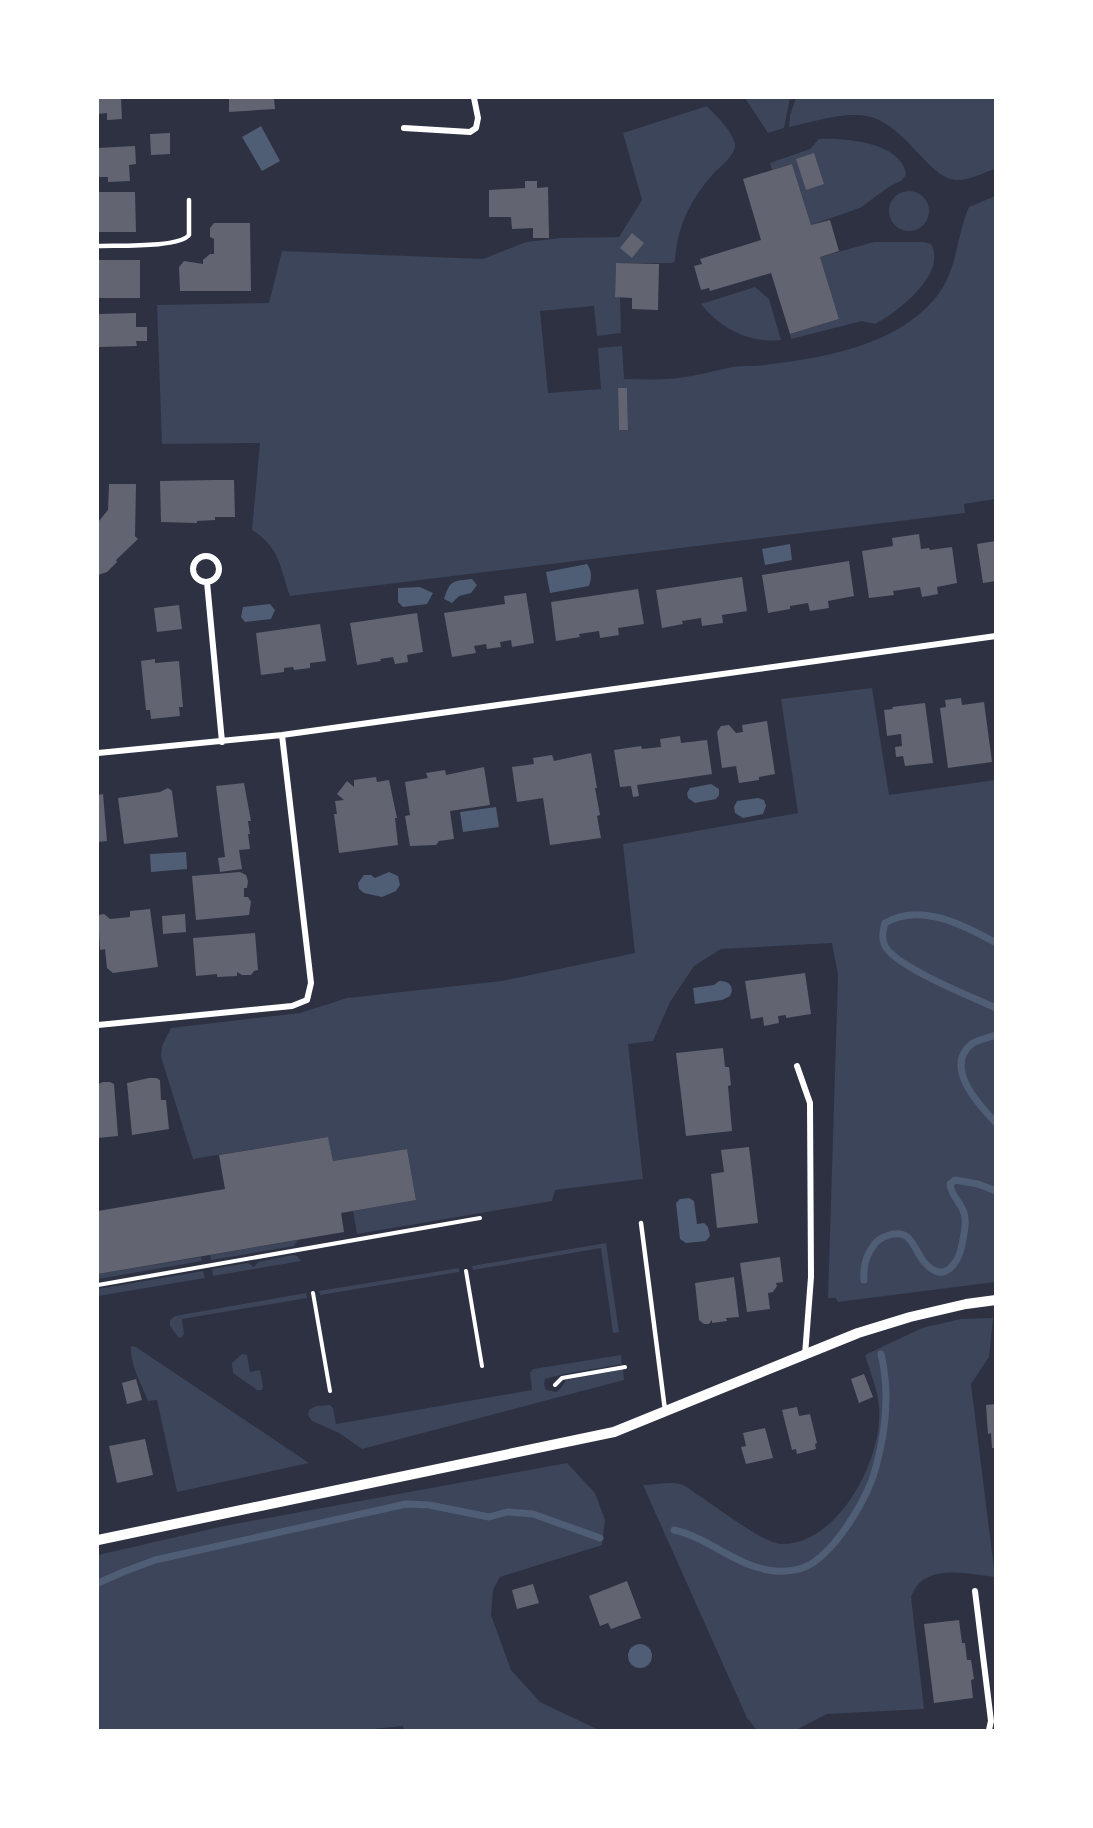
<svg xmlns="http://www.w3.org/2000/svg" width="1093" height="1828" viewBox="0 0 1093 1828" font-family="Literata,serif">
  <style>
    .green { fill: #3c4559; fill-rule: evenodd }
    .water { fill: #4f5d75 }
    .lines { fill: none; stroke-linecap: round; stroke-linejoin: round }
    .stream { stroke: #4f5d75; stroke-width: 7 }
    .building { fill: #626471 }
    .path { stroke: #fff; stroke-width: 4 }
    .service { stroke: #fff; stroke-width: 4.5 }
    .minor { stroke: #fff; stroke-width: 6 }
    .tertiary { stroke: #fff; stroke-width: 10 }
  </style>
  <rect width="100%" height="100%" fill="#2d3142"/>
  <path class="green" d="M745,98H790L784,128L768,133Z
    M796,98H995V169C983,173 968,181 955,180C929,178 904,123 867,116C842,112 813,122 789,127L790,115Z
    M707,106C716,116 732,130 735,144C736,155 721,166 714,173C691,199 677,226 675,261L672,263H616L615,297H620L621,333L597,336L594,306L540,311L548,393L601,389L598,348L622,346L624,379C638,379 652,380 665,379C688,378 710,372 732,367C743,365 754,367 764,365C823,358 897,346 937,296C958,269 956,236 969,207L995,196V499L964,504L965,513L290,596C279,565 280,548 252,530L260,443L162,444L157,305L269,303L282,251L483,259L526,242L561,238L619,237L642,200L623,133ZM618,388H627L628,430H619Z
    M819,139C844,137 904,143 906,175L901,181L890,186L860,208L811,225L792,164L772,170L770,163L810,149Z
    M889 211a20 20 0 1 1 40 0a20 20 0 1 1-40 0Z
    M874,242H923L931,244C948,273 898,312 875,324L862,321L791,339L790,334L839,319L820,257Z
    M755,287L769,299L781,340C751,344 719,328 701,304Z
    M872,688L889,795L995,780V1282L838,1302L836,1298H828L838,975L832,943L721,949L694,966L670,1002L653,1041L628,1044L643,1179L555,1190L552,1201L357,1234L353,1211L416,1200L407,1149L333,1161L328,1137L193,1159L161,1057L162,1046L171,1028L300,1013L347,998L502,981L635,953L623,844L798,813L781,699Z
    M298,1240L294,1246L211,1260L210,1255Z
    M606,1243L619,1332L613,1333L601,1248L473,1270L472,1266Z
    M293,1255L297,1256L301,1261L213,1276L212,1269L248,1263L254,1267L258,1262Z
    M201,1257L202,1261L98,1279V1274Z
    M459,1268V1272L320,1295L319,1291Z
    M203,1271L205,1278L98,1296V1289Z
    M306,1293L307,1298L182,1319L184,1334L181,1338L178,1337L170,1326V1320L175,1316Z
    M993,1318L989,1357L971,1384L995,1577C966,1574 924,1562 911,1597L924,1709L827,1714L796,1730L756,1729L747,1718L643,1485C654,1485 669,1481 680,1484C685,1485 691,1490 695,1493C713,1504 764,1544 781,1544C839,1545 883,1458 879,1408C878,1390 870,1372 865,1355L922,1328L961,1319Z
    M131,1346L136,1347L309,1463L177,1492L157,1400L148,1401C142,1385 129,1363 131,1346Z
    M242,1354L247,1355L250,1372L260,1370L263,1386L262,1390H257L233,1373L232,1363Z
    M621,1355L622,1364L564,1374L545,1379L544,1384L546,1390L556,1392L561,1388L566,1380L623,1369L624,1380L362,1449L339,1433L312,1421L308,1415L309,1410L316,1406L330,1405L333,1408L336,1424L532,1390L530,1373L533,1369Z
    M567,1463L595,1493L605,1520L602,1545L500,1577L493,1590L491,1615L511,1670L540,1702L599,1730H404L403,1726L363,1730H98V1555L224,1526Z"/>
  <path class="water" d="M261,126L280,161L262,171L242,137Z
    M790,544L792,560L765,565L762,549Z
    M587,564C592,571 592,577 589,586L550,593L546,572Z
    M472,579L477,585L471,593L459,596L452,603L444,599C450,580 453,581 472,579Z
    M420,587L433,593L427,604L403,607L398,602V588Z
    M270,604L275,610L271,619L245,622L241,617L243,607Z
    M711,784L719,789V795L716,799L695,803L688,798L687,793L690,788Z
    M758,798L764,800L766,806L763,814L743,818L735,813L734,807L737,801Z
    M496,807L499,827L463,832L460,812Z
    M186,852L187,869L151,872L150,854Z
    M389,872L398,876L400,885L396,891L382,897L364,893L359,889L358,883L364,875H371L375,878Z
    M719,981C729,980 735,987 730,996L722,1000L695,1004L693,988L714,985Z
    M689,1198L694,1201L697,1224L704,1223L708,1227L710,1236L706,1241L686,1243L680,1239L676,1203L680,1199Z
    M628 1656a12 12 0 1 1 24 0a12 12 0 1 1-24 0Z"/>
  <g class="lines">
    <path class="stream" d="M996,943C964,925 920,902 885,923C883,931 881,938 885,946C896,967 972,997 996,1008
      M996,1035C988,1038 980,1039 973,1043C942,1066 979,1105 996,1123
      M864,1280C863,1267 866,1255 874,1245C877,1240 883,1237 889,1235C913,1228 913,1250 925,1263C944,1284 958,1264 962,1245C964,1233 968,1219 962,1208C957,1199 951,1194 950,1184L955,1180L978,1184L996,1191
      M674,1530C710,1538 738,1568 775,1571C786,1572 801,1570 811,1564C838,1547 868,1498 876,1467C886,1430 890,1391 881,1354
      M98,1583L123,1572L155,1560L406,1504L429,1505L489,1517L507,1512L533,1514L600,1538"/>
  </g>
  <path class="building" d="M98,98H121L122,119L107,120V113L98,114Z
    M229,98H274L275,109L229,112Z
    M170,133V154L151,155L150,134Z
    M135,146L136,164L129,165L130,181L108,182V177H98V148Z
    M814,153L824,184L806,190L796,159Z
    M792,164L811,225L830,220L839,251L820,257L839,319L790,334L771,273L710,291L709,288L701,290L694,266L702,264L700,259L761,240L743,179Z
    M525,181H537V188L548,187L549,238H533V228L512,229L511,217H489V190L525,188Z
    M98,192H135L136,232H98Z
    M214,223H250L251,291H180L179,267L184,261L203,264V260L210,254H214V239L210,237V228Z
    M632,233L644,243L632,258L620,248Z
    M98,260H140V298H98Z
    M616,263L659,264L658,310L632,309V298L615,297Z
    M136,313V327H147V341H136L137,346L98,347V314Z
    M618,388H627L628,430H619Z
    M214,480H234L235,517H215V520L197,521V523L161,522L160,481Z
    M109,484H136L135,536L138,539L116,560L117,562L107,572L98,575V522L108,510Z
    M919,534L921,549L929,548L930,550L952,547L957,583L937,587L938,594L922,597L920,587L893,591L894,595L869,598L862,551L893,546L892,538Z
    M996,541V581L983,583L977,544Z
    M849,561L854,596L828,601L829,608L810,611L808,603L790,606V609L768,613L762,575Z
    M742,577L747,611L722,615L723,623L702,626L701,618L682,621L683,624L662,628L656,590Z
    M638,589L644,624L618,628L619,635L600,638L599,631L579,634L580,637L556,641L551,602Z
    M526,593L534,643L512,647L511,640L500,642L501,647L487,649L486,644L474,646L476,653L452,657L444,613L505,604L504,596Z
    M179,605L182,629L157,632L154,608Z
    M417,613L423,652L407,655L408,662L395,664L393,657L380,659L381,661L357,665L350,623Z
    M320,624L326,661L310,663V668L294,670L293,667L284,668V672L261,675L256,633Z
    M155,659V663L179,661L183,707H179L180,716L151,719L150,710H146L141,661Z
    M961,698L962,705L984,702L992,762L948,768L940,708L946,707L945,700Z
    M925,703L933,763L905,766L903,756L896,757L895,747L902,746L901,734L887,736L884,710L893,709L892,707Z
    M767,721L775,774L759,777V780L739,783L736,766L722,768L717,732L721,726L729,725L736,733L743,732L742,725Z
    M680,736L681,743L707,740L712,774L637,785L639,796L633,797L631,786L620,787L614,750L641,746L642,749L661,747L660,739Z
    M591,753L597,788H595L600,815L597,816L601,838L550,845L543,798L517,802L512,767L534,764L533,758L552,755L554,761Z
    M484,767L490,805L450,811L454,839L439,841L436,845L410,846L405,816L410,815L405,782L428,778L426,773L445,770L446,775Z
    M376,777L377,782L389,780L397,818H395L398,845L339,853L334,814H337L335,801L344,800L337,794L347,781L354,787V780Z
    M244,783L251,821H248L250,834H248L250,849L239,850L242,869L220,872L218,858L225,857L216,786Z
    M168,788L172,791L178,837L124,844L118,798L160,792Z
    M103,794L107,841L98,842V795Z
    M240,872L246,875L248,881L247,888H244V897H248L251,902L249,915L196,920L192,876Z
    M150,909L158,967L113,973L107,968L105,949L100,950L98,915L104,914L110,919L130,917V911Z
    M185,914L186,932L163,934L162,916Z
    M255,933L258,970L254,971L251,975H242L237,972V976L217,977V974L196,976L193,938Z
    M805,973L811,1014L786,1018V1015L778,1016L779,1023L764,1026L763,1017L751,1019L745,981Z
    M723,1048L725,1067H729L731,1085L728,1086L732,1131L686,1136L676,1053Z
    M149,1078H156L160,1080L161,1100H166L169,1129L132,1135L127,1083Z
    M103,1082H110L114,1084L118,1136L98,1138V1084Z
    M328,1137L333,1161L407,1149L416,1200L341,1213L344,1232L98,1274V1211L225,1189L219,1155Z
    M749,1147L758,1223L717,1228L711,1174L724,1172L721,1150Z
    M780,1257L783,1282L776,1283L777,1286L773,1292L768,1293L770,1309L747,1312L740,1263Z
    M734,1277L739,1317L726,1318L727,1321L712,1323V1320L709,1324H704L699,1320L695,1283Z
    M864,1374L873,1397L859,1403L851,1379Z
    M136,1379L142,1400L127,1404L122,1383Z
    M996,1404V1448H992L991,1433L988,1434L986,1405Z
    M797,1407L799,1416L810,1414L817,1443L815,1444L816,1449L797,1454L796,1449L792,1450L782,1410Z
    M765,1428L773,1458L746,1464L741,1447L746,1446L743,1433Z
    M145,1439L153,1475L117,1483L109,1446Z
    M627,1581L641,1618L611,1629L608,1623L600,1626L589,1596Z
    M533,1584L539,1603L517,1609L512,1590Z
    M959,1620L962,1643H965L967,1660H971L974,1679L971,1680L973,1698L934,1703L924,1624Z"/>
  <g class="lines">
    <path class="path" d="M466,1271L482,1366
      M98,1285L480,1218
      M313,1293L330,1391
      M555,1385L562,1378L625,1367"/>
    <path class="service" d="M98,246C116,245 179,248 189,235V200
      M641,1223L665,1410"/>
    <path class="minor" d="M404,128L470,132L476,128L478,118L474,98
      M193 569a13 13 0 1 1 26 0a13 13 0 1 1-26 0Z
      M207,582L222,742
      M98,753L282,735L996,636
      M98,1025L292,1006L307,1000L311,983L282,735
      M797,1066L810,1103L811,1277L805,1355
      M975,1591L991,1721L989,1730"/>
    <path class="tertiary" d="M98,1540L614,1432L858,1333L910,1317L966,1304L996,1300"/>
  </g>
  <rect width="1093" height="1828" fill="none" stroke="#ffffff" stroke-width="198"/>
</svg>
